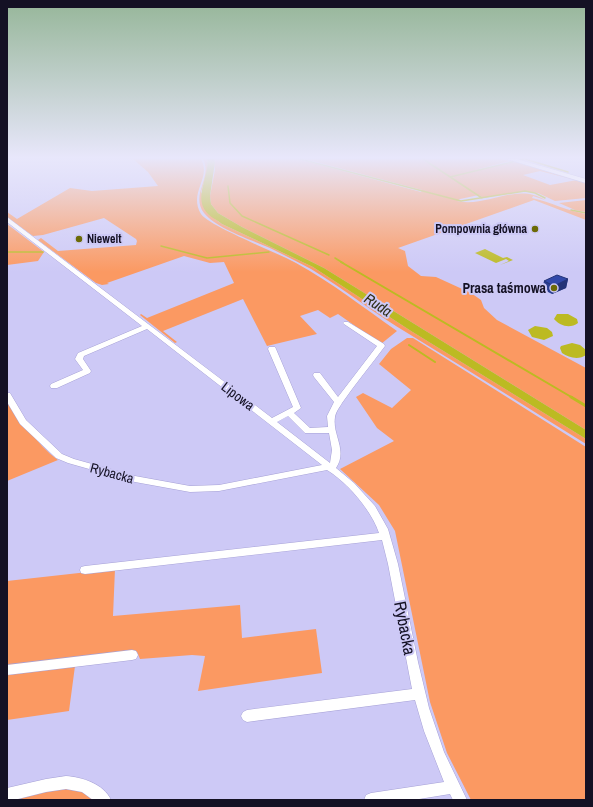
<svg xmlns="http://www.w3.org/2000/svg" width="593" height="807" viewBox="0 0 593 807" font-family="'Archivo Narrow',sans-serif">
  <style>
    .green { fill: #fb9962 }
    .water { fill: #bcba22 }
    .lines { fill: none; stroke-linecap: round; stroke-linejoin: round }
    .stream-far2 { stroke: #bcba22; stroke-width: 1.5 }
    .stream-far1 { stroke: #bcba22; stroke-width: 2 }
    .stream { stroke: #bcba22; stroke-width: 3 }
    .minor-casing { stroke: #a6a1d6; stroke-width: 1 }
    .secondary-casing { stroke: #a6a1d6; stroke-width: 1 }
    .minor { fill: #fff; fill-rule: evenodd }
    .secondary { fill: #fff; fill-rule: evenodd }
    .wall { fill: #2b3f92 }
    .shaded-wall { fill: #233377 }
    .building { fill: #3249aa; stroke: #233377 }
    .poi-dot { fill: #6c6a07; stroke: #cdc9f6; stroke-width: 1.5 }
    .labels { text-anchor: middle; stroke-width: 4; stroke-linejoin: round; paint-order: stroke }
    .far-poi-label { font-size: 12px; font-weight: bold; fill: #141124; stroke: #cdc9f6; text-anchor: end }
    .poi-label { font-size: 14px; font-weight: bold; fill: #141124; stroke: #cdc9f6; text-anchor: end }
    .street-label { font-size: 14px; fill: #141124; stroke: #cdc9f6 }
    .water-label { font-size: 15px; font-style: italic; fill: #2e2e17; stroke: #cdc9f6 }
    .near-street-label { font-size: 17px; fill: #141124; stroke: #cdc9f6 }
  </style>
  <rect width="100%" height="100%" fill="#cdc9f6"/>
  <path class="green" d="M133,159H201C212,178 188,192 201,214C207,223 245,239 257,245C270,251 283,256 296,263C331,282 364,308 397,331L381,344L338,314L330,318L318,310L300,316L317,334L267,346L243,299L163,331L177,342L175,343L140,315L141,314L147,318L234,283L224,262L210,263L184,256L107,283L109,284L102,285L96,283L38,240L41,238L58,251L136,245L137,241L136,239L104,218L43,235L33,236L7,217V211H8L7,212L17,219L70,188L92,191L158,186L148,172Z
    M203,159H207L208,169L201,192L215,219L222,224L313,267L411,331L586,439V444C527,407 468,370 409,334C375,314 344,289 311,269C298,262 284,255 270,248C252,240 217,229 204,213C190,194 213,178 203,159Z
    M214,159H298L421,192L422,190L305,159H419L426,160L425,159H501L510,161L475,170L516,162L571,179L540,171L523,175L550,185L577,180L586,183V198L555,201L538,193L524,191L483,198L479,195L460,199L457,201C487,208 516,182 545,200L533,196L532,198C551,202 567,211 586,214V220L534,200L398,248L405,251L408,266L421,276L436,277L471,293L481,300L484,308L497,320L586,368V430L324,268L242,227L218,213L211,204L210,196L215,170Z
    M586,200V212L575,210L559,203Z
    M7,224L44,252L38,261L7,265Z
    M407,338H413L586,447V800H471L447,753L430,702L395,531L379,505L340,469L394,441L377,428L356,397L363,393L392,408L411,390L379,364L391,349Z
    M7,398C22,420 36,444 58,460L7,481Z
    M115,569L113,616L240,605L242,638L316,629L322,673L198,691L205,656L192,655L140,659L137,652L7,667V581Z
    M75,666L69,711L7,720V673Z
    M54,788H75L97,800H7Z"/>
  <path class="water" d="M207,159H214L215,162L210,196L211,204L218,213L242,227L324,268L586,430V439L411,331L313,267L222,224C217,220 212,218 208,214C192,198 210,177 207,159Z
    M485,249L503,258L507,257L513,260L500,265L509,261L506,259L496,263L475,253Z
    M557,314H568L577,319L578,323C570,329 560,326 554,319Z
    M535,326L547,328L552,332L553,336L544,340L532,337L528,330Z
    M572,343L580,345L586,350V355C579,360 569,358 562,353L560,348L561,346Z"/>
  <g class="lines">
    <path class="stream-far2" d="M300,159L461,201L525,191L535,193L545,198
      M423,159L482,198
      M525,159L568,172
      M450,177L524,159
      M228,186L230,203L242,216L329,255
      M571,210L586,213
      M161,246L207,258L269,252
      M7,252H43
      M335,258L343,263"/>
    <path class="stream-far1" d="M341,262L573,398
      M409,345L435,362"/>
    <path class="stream" d="M571,397L586,406"/>
    <g class="minor-casing">
      <path id="minor" d="M7,217L272,418L293,407L268,349L269,347H275L276,349L301,408L294,413L310,428L328,427L327,416L334,402L314,377L313,375L314,373H320L338,397L377,346L344,324L343,323L344,322H348L384,344L385,346C371,365 355,384 342,403C340,407 336,411 335,417C332,435 348,450 336,468L354,483L375,506L388,529L398,564L418,662L429,708L444,752L467,800H453L450,794L413,800H364L366,795L371,793L444,782L424,731L415,700L247,722L243,720L241,716L243,712L247,710L412,689L388,564L382,540L85,574L81,573L80,570L81,567L85,566L379,533C371,510 348,483 327,470L219,491L190,492L135,482L68,463L56,458L20,424L7,402V393H10L26,420L62,454L74,459L135,476L190,486L219,485L322,465L147,329L84,356L83,359L91,371L90,373L57,388H51L50,386L51,384L83,370L75,359L78,353L142,326L7,222ZM288,416L305,433H329L332,450L330,463L277,422Z
        M132,650L136,651L138,655L136,659L132,660L7,675V665Z
        M66,776C82,777 104,784 111,800H93L82,792L66,789L46,792L14,800H7V788L46,779Z"/>
    </g>
    <g class="secondary-casing">
      <path id="secondary" d="M507,159H517L586,179V183Z"/>
    </g>
    <use href="#minor" class="minor"/>
    <use href="#secondary" class="secondary"/>
  </g>
  <path class="wall" d="M568,279L566,288L552,294L542,289L544,281Z"/>
  <path class="shaded-wall" d="M568,279L566,288L552,294L554,286Z"/>
  <path class="building" d="M557,275L568,279L554,286L544,281Z"/>
  <linearGradient id="sky" x2="0" y2="1"><stop stop-color="#96b699"/><stop offset="0.58" stop-color="#e8e7fb"/><stop offset="1" stop-color="#e8e7fb" stop-opacity="0"/></linearGradient>
  <rect width="593" height="272" fill="url(#sky)"/>
  <g class="poi-dot">
    <circle cx="535" cy="229" r="4"/>
    <circle cx="79" cy="239" r="4"/>
    <circle cx="554" cy="288" r="4"/>
  </g>
  <g class="labels">
    <g class="far-poi-label">
      <text x="527" y="233">Pompownia główna</text>
      <text x="87" y="243" text-anchor="start">Niewelt</text>
    </g>
    <g class="poi-label">
      <text x="546" y="293">Prasa taśmowa</text>
    </g>
    <g class="street-label">
      <text transform="translate(238 396) rotate(37)" y="5">Lipowa</text>
      <text transform="translate(112 473) rotate(15)" y="5">Rybacka</text>
    </g>
    <g class="water-label">
      <text transform="translate(378 305) rotate(33)" y="5">Ruda</text>
    </g>
    <g class="near-street-label">
      <text transform="translate(405 628) rotate(79)" y="6">Rybacka</text>
    </g>
  </g>
  <rect width="593" height="807" fill="none" stroke="#141124" stroke-width="16"/>
</svg>
